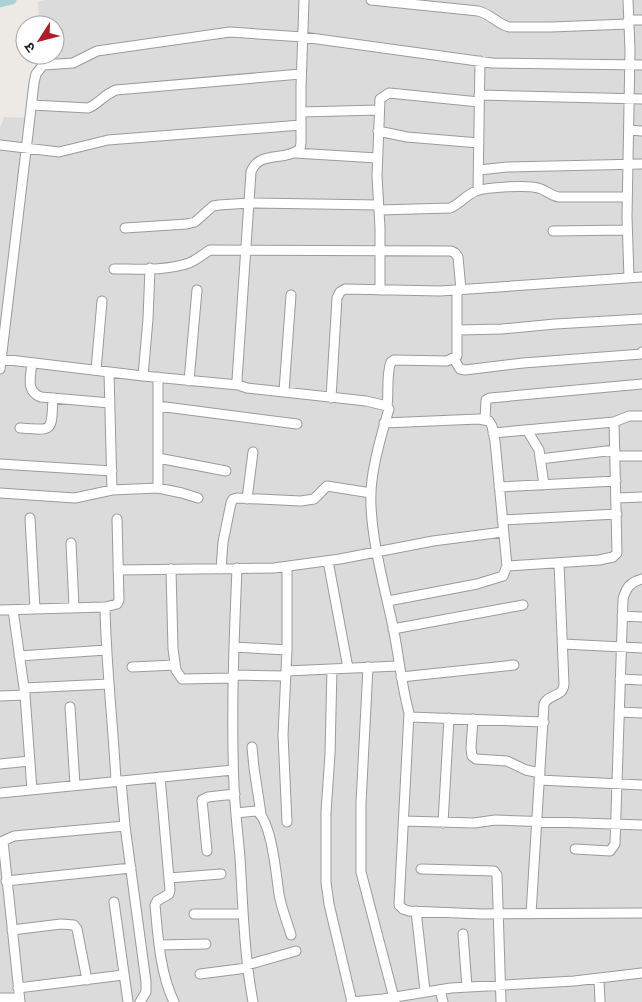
<svg xmlns="http://www.w3.org/2000/svg" width="642" height="1002" viewBox="0 0 642 1002" font-family="Barlow,'Noto Sans Devanagari',sans-serif">
  <style>
    .residential { fill: #dcdbdb }
    .lines { fill: none; stroke-linecap: round; stroke-linejoin: round }
    .canal { stroke: #abd0d6; stroke-width: 9 }
    .minor-casing { stroke: #9b9b9b; stroke-width: 11 }
    .minor { stroke: #fff; stroke-width: 9 }
  </style>
  <rect width="100%" height="100%" fill="#edeae5"/>
  <path class="residential" d="M45,0H642V1002H0V128L4,117L31,118L40,55H55V25H39L38,2Z"/>
  <g class="lines">
    <path class="canal" d="M0,3L12,0"/>
    <g class="minor-casing">
      <path id="minor" d="M304,0L301,87V143L300,149C284,162 259,150 251,172L237,380L238,385L247,388L366,401L387,406L389,409C382,432 375,456 372,480C366,522 384,584 393,627C399,656 401,683 409,713L399,905L403,909L409,911L482,914L642,913
        M371,0L478,11C491,14 497,24 509,27H551L628,24
        M628,0L630,50L627,217L629,278
        M628,20H642
        M479,95L642,99
        M32,105L88,108C99,104 103,95 116,90L301,74
        M301,112L379,110
        M629,130L642,131
        M378,131L407,137L479,143
        M0,145L59,152L108,140L301,125
        M295,153L377,158
        M479,170L507,167L642,164
        M478,190L480,61
        M379,210L450,208C460,204 466,195 476,191C487,187 527,185 538,188C546,190 551,196 559,197H627
        M125,228L187,224L195,222L213,206L219,205L249,203L378,205
        M553,231L627,230
        M114,269C138,269 166,271 189,263C197,260 203,254 210,250L451,251L455,253L458,257L461,290
        M380,290V228L377,176L380,99L389,93L479,102
        M458,330L502,329L555,324L642,319
        M1,359L143,376L238,385
        M454,359L460,369L465,370L523,363L642,354V352
        M32,363C31,376 25,391 41,397L110,403
        M0,369L34,83L36,74L43,65L73,63L97,51L230,32L303,37L492,63L642,65
        M96,370L102,301
        M109,372L112,490
        M143,376L148,319L150,268
        M158,377V488
        M189,381L197,290
        M284,391L291,295
        M331,398L337,298L340,292L345,289L440,291L642,277
        M158,406L297,424
        M387,406C389,393 386,374 391,362L394,360L447,361L457,356V290
        M485,419L486,400L490,398L642,384
        M384,423L479,419L489,421L492,426L495,441L507,566L503,576L477,584L388,601
        M20,428C55,431 51,431 53,398
        M527,430L539,450L544,485
        M493,433L614,422L629,416H642
        M616,456H642
        M158,458L226,471
        M540,459L615,450
        M0,464L112,471
        M499,487L616,481
        M0,493L75,498L112,490L158,488L182,493L198,498
        M617,498L642,497
        M247,499L253,452
        M30,518L35,609
        M502,520L617,514
        M71,543L74,607
        M328,561L348,668
        M507,566L599,560L613,557L617,553L614,422
        M287,567V650L283,735L287,822
        M237,568C234,640 231,713 234,786C235,810 238,834 240,858C243,906 244,954 253,1002
        M171,569L173,649L176,670L182,679L234,678
        M221,569L223,542L231,503L233,499L237,498L301,501L314,499L327,486L371,493
        M118,570L274,568L340,559L433,541L503,532
        M105,607C106,665 113,723 116,781
        M0,610L105,607L117,604L119,600L117,519
        M13,610L25,695L32,790
        M622,616L642,617
        M393,629L523,605
        M563,644L642,648
        M234,647L287,650
        M19,656L106,650
        M132,667L175,665
        M368,667L361,803V872L395,1002
        M332,669L330,754L326,812V882L329,904L352,1002
        M286,671L398,666
        M234,675L286,676
        M401,677L514,665
        M620,679L642,680
        M24,688L109,684
        M0,696L25,695
        M70,707L75,785
        M619,712L642,713
        M410,717L544,722
        M473,719L471,748L472,756L476,759L507,761L526,770L540,773
        M252,747L254,768L261,814
        M0,764L30,761
        M160,777L170,890L169,894L157,901L155,905C158,937 160,973 174,1002
        M539,780L642,785
        M121,781L125,826L146,982V992L140,1002
        M0,793L233,770
        M236,813L257,811C272,823 276,874 279,894C281,907 287,921 291,935
        M404,821L474,823L495,820L642,825
        M443,823L449,718
        M575,849L610,851L615,844L623,599C626,588 630,582 642,579
        M207,851L202,800L208,797L235,794
        M421,869L494,871L497,875L501,1002
        M169,878L221,874
        M6,881L131,868
        M114,902L128,1002
        M416,911L425,991
        M194,914H243
        M531,914L544,704C549,693 563,698 564,684L559,563
        M12,930L61,924L74,925L77,929L87,980
        M463,934L467,987
        M160,945L206,944
        M247,965L296,951
        M200,974L247,968
        M599,978L600,1002
        M18,988L123,975
        M440,990L443,1002
        M0,998H19
        M20,1002L3,841L14,836L125,826
        M351,1002L383,999L451,988L574,981L642,973"/>
    </g>
    <use href="#minor" class="minor"/>
  </g>
  <g transform="translate(40 40) rotate(234)"><circle r="24" fill="#ffffff" stroke="#a5a5a5"/>
  <path d="M0-4L9 19L0 12L-9 19Z" fill="#b31928"/>
  <text y="-8" font-size="14" font-weight="bold" text-anchor="middle" fill="#1e1e1e">उ</text>
  </g>
</svg>
